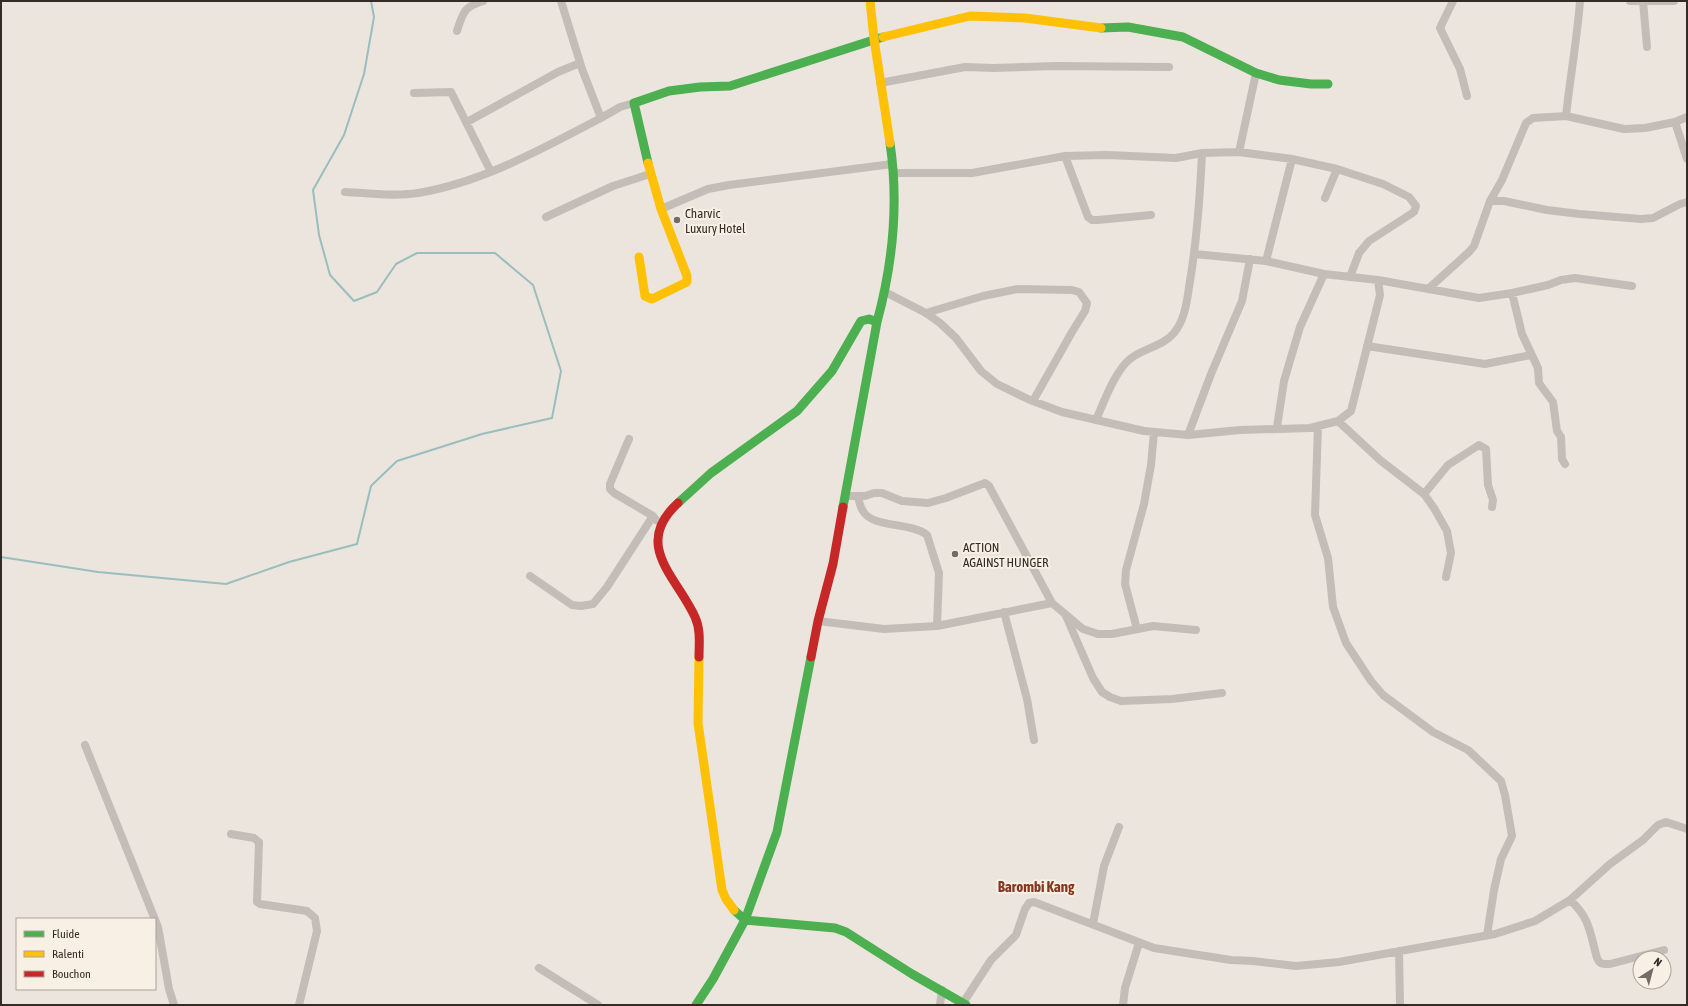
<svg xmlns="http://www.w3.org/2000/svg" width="1688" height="1006" viewBox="0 0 1688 1006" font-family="'Asap Condensed',sans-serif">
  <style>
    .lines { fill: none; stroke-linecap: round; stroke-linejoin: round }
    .stream { stroke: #9abebd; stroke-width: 2 }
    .street { stroke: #c4bdb7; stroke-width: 8 }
    .fast { stroke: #4caf50; stroke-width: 9 }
    .slow { stroke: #ffc107; stroke-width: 9 }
    .jam { stroke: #c62828; stroke-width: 9 }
    .poi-dot { fill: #756c66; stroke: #f9f0e5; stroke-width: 1.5 }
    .labels { text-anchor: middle; stroke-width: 4; stroke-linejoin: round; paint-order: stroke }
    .poi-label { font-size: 13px; fill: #352b26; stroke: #f9f0e5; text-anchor: start }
    .quarter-label { font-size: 15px; font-weight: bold; fill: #85361e; stroke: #f9f0e5 }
  </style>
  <rect width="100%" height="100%" fill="#ebe5de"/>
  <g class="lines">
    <path class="stream" d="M1,557L98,572L226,584L289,562L357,544L371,486L397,461L482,434L552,418L561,371L533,285L495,253H417L396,264L377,292L354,301L330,275L319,235L313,190L344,135L364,74L374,17L371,1"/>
    <path class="street" d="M561,1L582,69L601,118L620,107L634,103
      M1453,1L1440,28L1460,69L1467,96
      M1630,1H1674
      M1643,1L1647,47
      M457,31C463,12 464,7 483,1
      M880,83L965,67L993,68L1056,66L1169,67
      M414,93L451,92L491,172
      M1566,116C1570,78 1577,40 1580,1
      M467,122L558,72L580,63
      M1675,122L1687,159
      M1239,152L1256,73
      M1065,156L1088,217L1092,220H1098L1151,215
      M894,173H972L1065,156L1107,155L1176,158L1202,153L1239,152L1292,159L1337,169L1383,184L1409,197L1416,206L1414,212L1369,241L1359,253L1350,277
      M345,192C369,193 394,197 418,193C484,182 543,148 601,118
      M1325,198L1337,169
      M1490,201H1504L1547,210L1580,214L1641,219L1653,218L1680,204L1687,202
      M661,209L708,189L729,185L892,164
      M546,217L613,186L650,174
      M1195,254L1266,261
      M1378,280L1479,298L1512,293L1548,285L1561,280L1575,278L1632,286
      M1428,289L1469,252L1474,246L1490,201L1502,180L1526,123L1533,118L1566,116L1624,129L1645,128L1675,122L1687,117
      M885,292L926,313L940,323L956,338L981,371L997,384L1030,400L1062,412L1144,431L1188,435L1240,430L1310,428L1338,421L1351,411L1380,295L1378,280L1324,274L1266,261L1292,159
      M1512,293L1522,334L1538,368L1539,383L1553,402L1557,431L1561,437L1562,459L1565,464
      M926,313L983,296L1018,289L1072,290L1079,292L1087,303L1085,311L1072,332L1033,401
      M1367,346L1485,364L1531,355
      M1096,420C1104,402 1115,371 1130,359C1143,348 1162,347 1174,333C1186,318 1187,299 1190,281C1197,239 1200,196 1202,153
      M1338,421L1380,460L1424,494L1434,508L1447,531L1451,553L1446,577
      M1318,426L1315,515L1328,558L1333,607L1346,643L1371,681L1383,695L1433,732L1468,750L1501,781L1505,795L1512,836L1501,859L1494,890L1487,935
      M1277,427L1284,381L1300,327L1324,274
      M1188,435L1211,374L1242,301L1250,259
      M629,439L610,484V489L614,493L653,516L656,520
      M1424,494L1448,465L1479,445L1486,449L1488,485L1493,500L1492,507
      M845,496H865L874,493H882L902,501L928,503L946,498L985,483L989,486L1052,603
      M858,496C859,501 860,507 863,511C872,528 911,522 927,535L939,573L937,626
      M530,576L572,605L581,606L593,604L607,587L653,516
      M1004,612L1027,699L1034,740
      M1066,616L1093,678L1102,692L1110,697L1121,701L1172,699L1222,693
      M818,621L884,629L937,626L1052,603L1083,629L1098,634H1112L1153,626L1196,630
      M1137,629L1125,584L1126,570L1144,504L1151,465L1154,432
      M85,745L158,927L169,989L174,1005
      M231,834L254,838L259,842L257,902L260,904L307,911L315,918L317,931L299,1005
      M1570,900C1590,918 1590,933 1597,958C1600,965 1603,964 1610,964L1664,950
      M1093,924L1104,866L1119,827
      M1399,951L1400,1005
      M539,968L598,1005
      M963,1003L991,960L1016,935L1025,909L1029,903L1034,902L1154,948L1231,960L1253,961L1296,966L1339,962L1495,934L1535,921L1570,900L1610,864L1643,840L1658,825L1666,822L1687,829
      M940,1005L942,990
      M1123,1005L1125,988L1139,943"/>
    <path class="fast" d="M1101,28L1128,27L1183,37L1256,73L1279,80L1311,84H1328
      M648,163L634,103L669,91L700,87L730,86L883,37
      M678,503L711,473L797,411L832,371L861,321L869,319L877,322
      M843,507L877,322C893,263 899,204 890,143
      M734,910L745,920L835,928L846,932L912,974L966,1005
      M696,1005L713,979L745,920L777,832L811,657"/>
    <path class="slow" d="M870,1L874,39L890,143
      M883,37L970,16L1025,18L1101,28
      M639,257L645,296L652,299L687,282V276L661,209L648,163
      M699,657L698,723L722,890L726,899L734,910"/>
    <path class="jam" d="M678,503C632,545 677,577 695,617C701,630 699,644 699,657
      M811,657L818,621L833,564L843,507"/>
  </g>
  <g class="poi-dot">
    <circle cx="677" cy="220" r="4"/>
    <circle cx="955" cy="554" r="4"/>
  </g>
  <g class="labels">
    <g class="poi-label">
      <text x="685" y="218">Charvic<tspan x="685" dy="15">Luxury Hotel</tspan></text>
      <text x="963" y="552">ACTION<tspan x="963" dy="15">AGAINST HUNGER</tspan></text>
    </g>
    <g class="quarter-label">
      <text x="1036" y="892">Barombi Kang</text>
    </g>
  </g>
  <rect width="1688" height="1006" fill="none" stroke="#352b26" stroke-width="4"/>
  <rect x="16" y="918" width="140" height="72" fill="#f9f0e5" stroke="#aba199"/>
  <rect x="24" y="931" width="20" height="6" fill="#4caf50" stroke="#aba199"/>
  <text x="52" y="938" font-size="12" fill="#352b26">Fluide</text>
  <rect x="24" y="951" width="20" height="6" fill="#ffc107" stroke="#aba199"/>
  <text x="52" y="958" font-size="12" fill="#352b26">Ralenti</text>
  <rect x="24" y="971" width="20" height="6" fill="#c62828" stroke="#aba199"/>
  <text x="52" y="978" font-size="12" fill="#352b26">Bouchon</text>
  <g transform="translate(1652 970) rotate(36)"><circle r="19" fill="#f9f0e5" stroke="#aba199"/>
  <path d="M0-3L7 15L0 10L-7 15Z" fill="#756c66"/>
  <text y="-6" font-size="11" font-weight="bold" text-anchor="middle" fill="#352b26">N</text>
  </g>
</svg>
